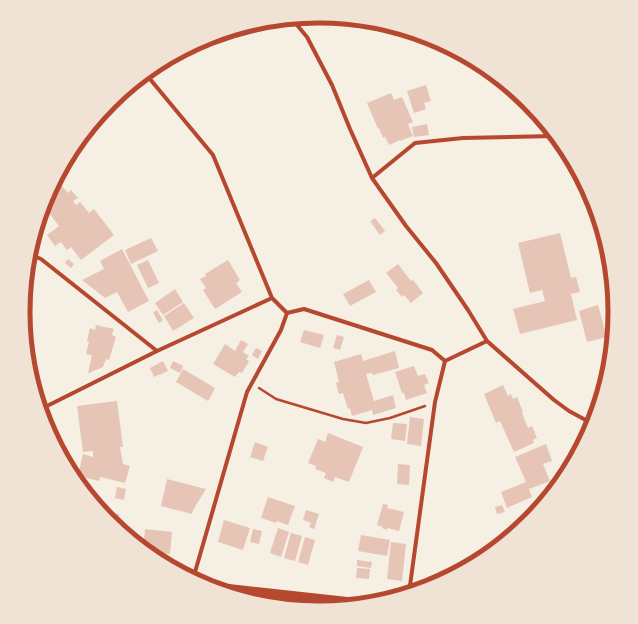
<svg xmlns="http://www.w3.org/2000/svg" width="638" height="624" viewBox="0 0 638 624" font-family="Ubuntu,sans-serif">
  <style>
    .building { fill: #e6c5b7 }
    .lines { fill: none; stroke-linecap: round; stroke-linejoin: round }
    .path { stroke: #b5482f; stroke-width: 2.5 }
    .minor { stroke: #b5482f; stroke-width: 4 }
    .tertiary { stroke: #b5482f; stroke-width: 7 }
    .rim { fill: none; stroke: #b5482f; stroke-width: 5 }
  </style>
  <rect width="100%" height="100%" fill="#f6efe4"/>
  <path class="building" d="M426,85L431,101L424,103L426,109L414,113L407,91Z
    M391,93L394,100L402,97L413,122L408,124L413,136L400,141V140L389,145L385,137L383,138L379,128L378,129L367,103Z
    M427,124L429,135L414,137L412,127Z
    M56,179L68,193L71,190L78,198L73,201L76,205L80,202L89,213L94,209L114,235L81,260L71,247L67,250L61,242L55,246L47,235L59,226L49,213L46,215L42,210L46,199Z
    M375,218L385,231L380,235L370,221Z
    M560,233L571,278L576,277L580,292L571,294L577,320L520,334L513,309L545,301L542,290L530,293L518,243Z
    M151,238L158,251L131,264L125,250Z
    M122,249L149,301L128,312L117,292L105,298L82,280L104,269L100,261Z
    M68,259L74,264L71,268L65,263Z
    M148,260L159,283L148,288L137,265Z
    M228,260L240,280L236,283L242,292L215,309L203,290L206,288L200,279L206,276L205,274Z
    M398,264L411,281L413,280L423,293L411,303L404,295L402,297L396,290L398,288L386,273Z
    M369,280L376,292L350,306L343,294Z
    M175,289L183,302L163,315L155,303Z
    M184,303L194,318L173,331L164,316Z
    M598,305L607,337L587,342L579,311Z
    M157,310L163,320L159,323L153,313Z
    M96,325L114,329L112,335L116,337L109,360L106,359L103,367L89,373H88L92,355L86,354L89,342L87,341L90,328L95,330Z
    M304,330L324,335L320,348L300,342Z
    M337,335L344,337L340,350L333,348Z
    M241,340L248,344L243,352L249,356L246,359L249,361L242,373L239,372L235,377L213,364L225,344L235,351Z
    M256,348L262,351L258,359L252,355Z
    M395,351L399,368L373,375L372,373L366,374L374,401L393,395L396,408L373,415L372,410L352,416L350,408L348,409L343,393L339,394L336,383L339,382L334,362L361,354L363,361Z
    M163,361L168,371L154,377L150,368Z
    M173,361L183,366L180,373L170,368Z
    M414,366L418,376L425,374L429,383L424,385L427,393L406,400L404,393H402L395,372Z
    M183,369L215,388L208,401L176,382Z
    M503,385L508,396L511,394L513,399L517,397L523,412L522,413L528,428L532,426L537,438L533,440L534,443L514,452L500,421L496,423L484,394Z
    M117,401L123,447H120L123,464L130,466L125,483L100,477L99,481L78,476L83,454L93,457V451L83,452L77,406Z
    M410,417L424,419L421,446L407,444Z
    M393,423L407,424L405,441L391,439Z
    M328,433L363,447L349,482L335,477L333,482L324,478L326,473L315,469L316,466L308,463L318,439L325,442Z
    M255,442L268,447L263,461L250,457Z
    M546,444L552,461L543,464L550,481L529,489L532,497L507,508L501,492L526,482L515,457Z
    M398,464L410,465L409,485L397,484Z
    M167,479L206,489L193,510L192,514L161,506Z
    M117,487L126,489L124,500L115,498Z
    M268,497L295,506L288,525L277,521L276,523L261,518Z
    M383,504L388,505L387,508L404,512L399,531L387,528V530L382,528L383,527L377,525Z
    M502,505L505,512L497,514L495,507Z
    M306,510L319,514L314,529L309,527L311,523L303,520Z
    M106,512L119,514L118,525L113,524L106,517Z
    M224,520L250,528L243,550L218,542Z
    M278,528L289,532L281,557L270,553Z
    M145,529L172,532L170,554L147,552L143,549Z
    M253,529L262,531L259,544L250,542Z
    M291,533L302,536L295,561L284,558Z
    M361,535L390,540L387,556L358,551Z
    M305,537L315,540L308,565L298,562Z
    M391,542L406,544L402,581L387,579Z
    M357,560L372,562L371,568L357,566Z
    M357,568L370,569L369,579L356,578Z"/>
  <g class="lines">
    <path class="path" d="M259,388L276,399L343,419L366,423L390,418L425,406"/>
    <path class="minor" d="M292,19L307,37L332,85L350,129L372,178L406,226L436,263L468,310L487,341L554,400L569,411L593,424
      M145,73L213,155L272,298L287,313
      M372,178L415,143L463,138L555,136
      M29,254L41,259L157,351
      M287,313L304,309L432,350L445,361
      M445,361L487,341
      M41,409L157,351L272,298
      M589,432L591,423
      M193,579L247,392L281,330L287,313
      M409,593L435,402L445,361"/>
    <path class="tertiary" d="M206,585L370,603"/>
  </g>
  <path d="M0 0H638V624H0ZM30 312a289 289 0 1 1 578 0a289 289 0 1 1-578 0Z" fill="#f1e2d6" fill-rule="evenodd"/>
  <path class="rim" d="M30 312a289 289 0 1 1 578 0a289 289 0 1 1-578 0Z"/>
</svg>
